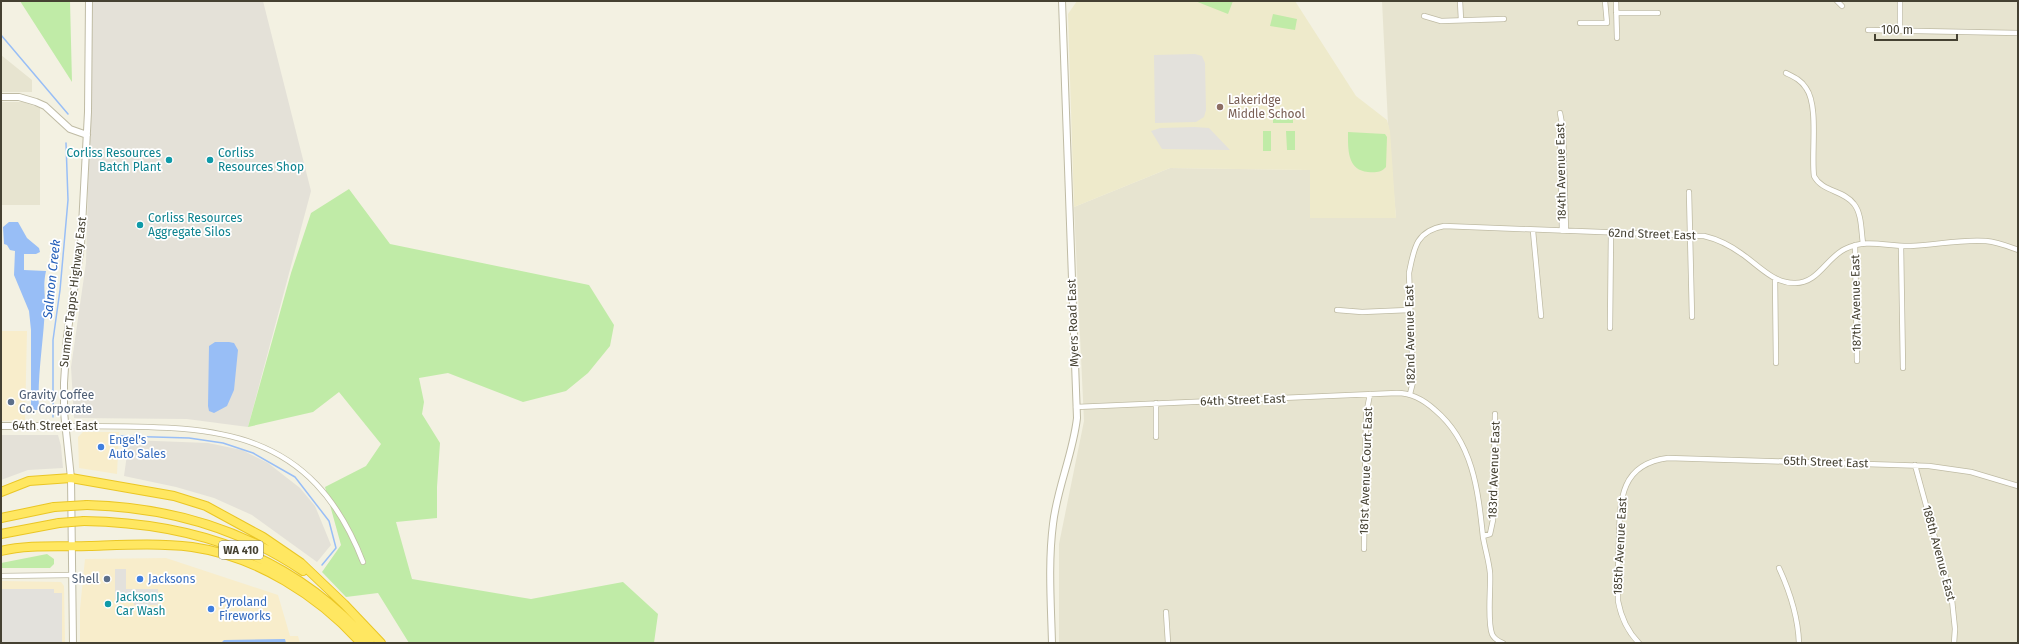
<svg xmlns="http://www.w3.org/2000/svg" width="2019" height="644" viewBox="0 0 2019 644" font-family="'Fira Sans',sans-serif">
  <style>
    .residential { fill: #e7e4d0 }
    .commercial { fill: #f8edcb }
    .industrial { fill: #e4e1d8 }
    .education { fill: #eeeacb }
    .green { fill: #c0eba7 }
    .parking { fill: #e3e1dc }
    .water { fill: #98bef6 }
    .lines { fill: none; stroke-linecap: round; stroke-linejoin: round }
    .stream { stroke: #98bef6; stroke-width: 1.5 }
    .minor-casing { stroke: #bfbba4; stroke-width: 6 }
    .tertiary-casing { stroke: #bfbba4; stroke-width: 8 }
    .motorway-casing { stroke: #eac625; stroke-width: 10 }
    .minor { stroke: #fff; stroke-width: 4.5 }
    .tertiary { stroke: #fff; stroke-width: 6 }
    .motorway { stroke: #ffe761; stroke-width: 8 }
    .motorway-bridge-casing { stroke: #eac625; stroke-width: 10; stroke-linecap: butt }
    .motorway-bridge { stroke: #ffe761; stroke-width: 8 }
    .education-dot { fill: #8d6e63; stroke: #fff; stroke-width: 1.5 }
    .culture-dot { fill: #0f9aa8; stroke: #fff; stroke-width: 1.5 }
    .service-dot { fill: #5c6f8a; stroke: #fff; stroke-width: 1.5 }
    .shop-dot { fill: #3f7fe0; stroke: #fff; stroke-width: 1.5 }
    .labels { text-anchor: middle; stroke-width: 3.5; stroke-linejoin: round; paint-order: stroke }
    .shield { fill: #fff; stroke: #7d7a70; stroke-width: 1 }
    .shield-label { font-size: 11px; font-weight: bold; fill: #454132 }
    .education-label { font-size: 12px; fill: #785e54; stroke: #fff; text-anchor: start }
    .culture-label { font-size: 12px; fill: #0d838f; stroke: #fff; text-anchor: start }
    .street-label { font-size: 12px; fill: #454132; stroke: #fff }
    .service-label { font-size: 12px; fill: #4e5e75; stroke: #fff; text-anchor: start }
    .shop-label { font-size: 12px; fill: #366cbe; stroke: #fff; text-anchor: start }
    .water-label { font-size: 13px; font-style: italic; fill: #235eb9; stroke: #fff }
  </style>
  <rect width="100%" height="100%" fill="#f3f1e2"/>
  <path class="residential" d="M1382,1H2018V643H1059V544L1084,421L1074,207L1170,168L1310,170L1311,218H1396L1388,124Z
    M1,55L32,80V92H1Z
    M23,102L40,108V205H1V102Z"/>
  <path class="commercial" d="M1,331H27L25,420L1,421Z
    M83,432H119L117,474L79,468L78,437Z
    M166,558L278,595L290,636H298L300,643H80V609L85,559Z
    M1,581L61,582L64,586L65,643H1Z"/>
  <path class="industrial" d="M93,1H263L311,191L248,427L187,419L74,418L71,367L86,263Z
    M1,435H58L61,446L63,468L28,470L1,480Z
    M129,440L208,443L242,450L268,463L300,488L315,506L331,545L317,562L252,515L214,498L176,487L124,476Z"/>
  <path class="education" d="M1077,1H1295L1356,96L1387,120L1390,131L1396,218H1310V170L1170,168L1074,207L1068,14Z"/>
  <path class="green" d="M20,1H70L72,82Z
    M1195,1H1233L1228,14Z
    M1273,14L1297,19L1295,30L1270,26Z
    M1273,114H1293V123H1273Z
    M1263,131H1271V151H1263Z
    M1286,131H1295V150H1287Z
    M1348,132L1385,134L1387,137L1386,167C1382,172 1375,173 1368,172C1347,170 1348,149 1348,132Z
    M349,189L390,244L589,285L614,325L610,346L588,373L566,391L523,402L448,373L419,378L424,402L422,414L440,443L437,487V518L396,522L412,579L531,599L623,582L658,614L654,643H409L378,593L346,597L322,572L341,545L325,487L366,466L381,444L339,392L313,412L248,427L291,273L311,213Z
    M47,554L54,559V564L50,568H1V563Z"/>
  <path class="parking" d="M1195,54L1202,56L1205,63L1206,110L1204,117L1196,122L1155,123L1154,55Z
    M1195,127L1209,128L1230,150L1162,149L1151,131L1160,128Z
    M115,569H126V589H158V605H134L133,599H115Z
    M1,589H54V593H62V643H1Z"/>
  <path class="water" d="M9,222H18L27,238L39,248L40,252L36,254H24V270L46,271C43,285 45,291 45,305C44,340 37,374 39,410H31V330L29,311L14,275L15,251L10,250L7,245L4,244L3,227Z
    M215,342H229L234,343L238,350L234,390L227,406L214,413L209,411L208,406L209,346Z
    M285,639L286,643H221L224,640Z"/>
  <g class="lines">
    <path class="stream" d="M1,35L68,114
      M53,417V340L60,290L68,200L66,143
      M120,436L189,438L223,443L253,453L295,477L329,521L336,548L322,565"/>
    <g class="minor-casing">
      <path id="minor" d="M1460,1L1461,20
        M1616,1L1617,38
        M1837,1L1842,6
        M1616,13H1658
        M1424,16L1441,21L1504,19
        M1580,23H1607L1605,1
        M1868,30L2018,33
        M1900,31V1
        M1786,73C1794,77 1801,80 1806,88C1819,106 1811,153 1814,176C1822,192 1844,190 1854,204C1862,214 1861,231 1863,243
        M1560,113L1563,129L1566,231
        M1560,126L1562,231
        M1689,192L1692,317
        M1533,231L1541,316
        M1855,245L1857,361
        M1901,246L1903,368
        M1775,278L1776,363
        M1337,310L1362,312L1409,310
        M1610,328L1611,232
        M1410,394L1413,382L1409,273C1414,248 1416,231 1444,226L1704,236C1717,239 1731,246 1742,254C1758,265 1773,283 1794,283C1818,284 1826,258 1845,249C1867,238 1888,247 1911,246C1936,245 1961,239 1986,241C1998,242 2007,246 2018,250
        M1076,407L1397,393C1412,393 1424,400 1435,410C1473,442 1478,490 1483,537C1485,549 1489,561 1490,573C1491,588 1487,621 1492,634C1494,639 1498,641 1503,643
        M66,426C198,428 306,415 363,562
        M1156,437V403
        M1915,465L1952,600L1955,629L1954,643
        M1483,536L1490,534L1493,520L1495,414
        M1364,549L1366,415L1370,394
        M1779,568C1790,592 1798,616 1799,643
        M1,576L72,575
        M1166,612L1168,643
        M1639,643C1627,631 1621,617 1618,601C1618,580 1618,560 1619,539C1620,500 1620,464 1668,458L1929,466L1971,472L2018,486"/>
    </g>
    <g class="tertiary-casing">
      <path id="tertiary" d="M1,97H19L36,102L45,106L70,129L87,135
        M1,426H66
        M73,643L71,478L64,412V383L67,336L81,245L88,112L89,1
        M1052,643C1051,604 1048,563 1053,524C1057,488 1073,454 1077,418L1062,1"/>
    </g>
    <g class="motorway-casing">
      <path id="motorway" d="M1,492L29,481L71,478L174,496L206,506L263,537L301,563L344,604L381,643
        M87,505C164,507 238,527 303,571
        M1,518L54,507
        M84,521C198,523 293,556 370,643
        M1,534L59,523
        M1,551C29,544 60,547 89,546C123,545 158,543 192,547C256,556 319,596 361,643"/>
    </g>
    <use href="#minor" class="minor"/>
    <use href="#tertiary" class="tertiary"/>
    <use href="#motorway" class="motorway"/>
    <g class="motorway-bridge-casing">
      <path id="motorway-bridge" d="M54,507L87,505
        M59,523L84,521"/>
    </g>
    <use href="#motorway-bridge" class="motorway-bridge"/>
  </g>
  <circle class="education-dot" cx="1220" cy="107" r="4"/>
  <g class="culture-dot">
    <circle cx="169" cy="160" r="4"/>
    <circle cx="210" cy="160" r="4"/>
    <circle cx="140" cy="225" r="4"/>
    <circle cx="108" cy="604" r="4"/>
  </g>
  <g class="service-dot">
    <circle cx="11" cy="402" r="4"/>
    <circle cx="107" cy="579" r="4"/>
  </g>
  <g class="shop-dot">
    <circle cx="101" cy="447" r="4"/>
    <circle cx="140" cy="579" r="4"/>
    <circle cx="211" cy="609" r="4"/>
  </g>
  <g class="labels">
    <rect class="shield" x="219" y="541" width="44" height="18" rx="3"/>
    <g class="shield-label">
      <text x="241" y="554">WA 410</text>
    </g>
    <g class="education-label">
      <text x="1228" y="104">Lakeridge<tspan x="1228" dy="14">Middle School</tspan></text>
    </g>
    <g class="culture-label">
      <text x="161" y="157" text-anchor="end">Corliss Resources<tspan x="161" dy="14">Batch Plant</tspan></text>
      <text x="218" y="157">Corliss<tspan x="218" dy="14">Resources Shop</tspan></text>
      <text x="148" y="222">Corliss Resources<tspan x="148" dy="14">Aggregate Silos</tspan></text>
      <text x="116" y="601">Jacksons<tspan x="116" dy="14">Car Wash</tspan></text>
    </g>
    <g class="street-label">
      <text transform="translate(1561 172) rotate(-91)" y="4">184th Avenue East</text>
      <text transform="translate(1652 234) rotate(2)" y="4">62nd Street East</text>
      <text transform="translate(73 292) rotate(-83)" y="4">Sumner Tapps Highway East</text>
      <text transform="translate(1856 303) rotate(-91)" y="4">187th Avenue East</text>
      <text transform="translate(1073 323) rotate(-92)" y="4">Myers Road East</text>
      <text transform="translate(1410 335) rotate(-91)" y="4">182nd Avenue East</text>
      <text transform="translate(1243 400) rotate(-2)" y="4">64th Street East</text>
      <text x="55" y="430">64th Street East</text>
      <text transform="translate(1826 462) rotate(2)" y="4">65th Street East</text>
      <text transform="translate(1494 470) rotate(-88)" y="4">183rd Avenue East</text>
      <text transform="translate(1366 471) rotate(-88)" y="4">181st Avenue Court East</text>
      <text transform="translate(1620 546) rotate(-87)" y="4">185th Avenue East</text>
      <text transform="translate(1939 553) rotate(75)" y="4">188th Avenue East</text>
    </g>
    <g class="service-label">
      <text x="19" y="399">Gravity Coffee<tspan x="19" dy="14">Co. Corporate</tspan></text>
      <text x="99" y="583" text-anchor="end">Shell</text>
    </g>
    <g class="shop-label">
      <text x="109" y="444">Engel's<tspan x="109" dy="14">Auto Sales</tspan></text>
      <text x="148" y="583">Jacksons</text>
      <text x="219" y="606">Pyroland<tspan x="219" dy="14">Fireworks</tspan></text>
    </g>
    <g class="water-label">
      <text transform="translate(51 279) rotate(-84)" y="5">Salmon Creek</text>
    </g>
  </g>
  <rect width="2019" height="644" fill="none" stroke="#454132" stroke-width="4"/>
  <path d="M1875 34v6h82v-6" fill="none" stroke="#454132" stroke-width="2"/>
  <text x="1881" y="34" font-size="12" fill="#454132" stroke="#ffffff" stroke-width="3" paint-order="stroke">100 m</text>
</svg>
